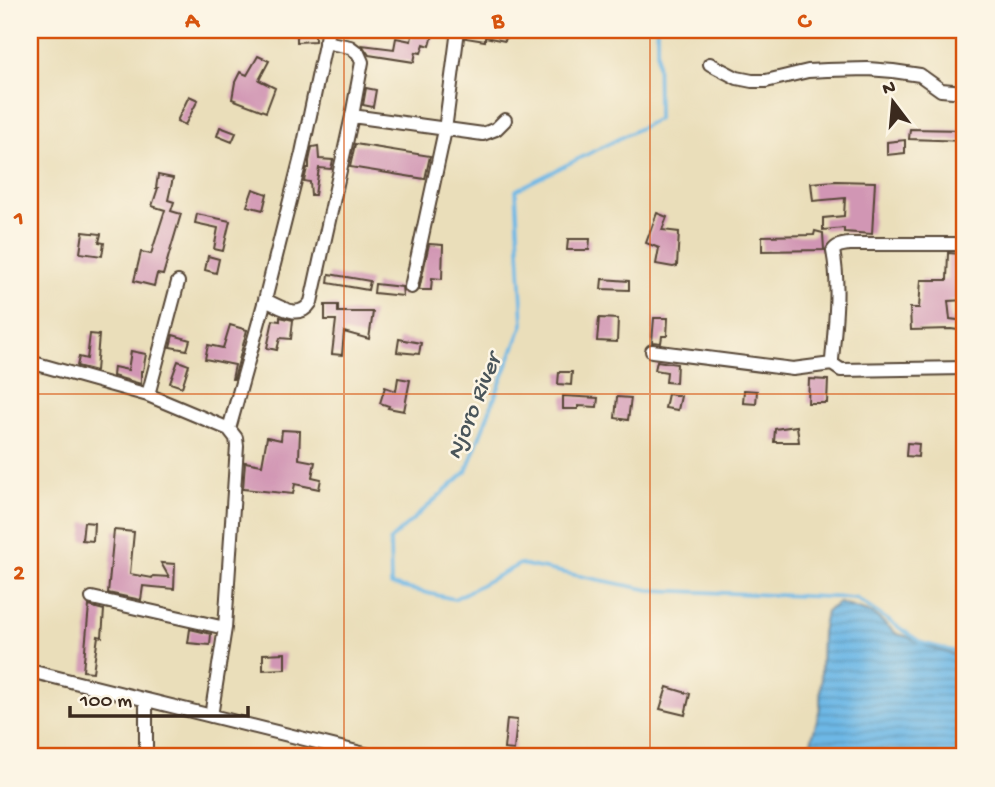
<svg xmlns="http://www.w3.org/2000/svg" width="995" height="787" viewBox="0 0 995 787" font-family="'Gochi Hand',sans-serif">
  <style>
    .water { fill: url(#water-rules); stroke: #547182; stroke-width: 2 }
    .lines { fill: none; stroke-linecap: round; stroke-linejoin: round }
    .stream { stroke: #6db8e6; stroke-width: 3.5 }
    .building { fill: #d196b4 }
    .street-casing { stroke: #554535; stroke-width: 16 }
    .street { stroke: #fff; stroke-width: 12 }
    .grid { fill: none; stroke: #d7540e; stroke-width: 2; stroke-opacity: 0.55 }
    .labels { text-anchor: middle; stroke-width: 5; stroke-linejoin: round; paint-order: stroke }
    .water-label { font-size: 24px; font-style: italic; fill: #4a555a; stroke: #fcf5e5 }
    .neatline { fill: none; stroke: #d7540e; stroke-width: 2.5 }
    .grid-label { font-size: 23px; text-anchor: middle; font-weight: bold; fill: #d7540e }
  </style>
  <defs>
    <pattern id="water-rules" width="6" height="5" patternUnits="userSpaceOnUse" patternTransform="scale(1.75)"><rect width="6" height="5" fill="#6db8e6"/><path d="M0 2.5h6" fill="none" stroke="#5b96ba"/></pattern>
  </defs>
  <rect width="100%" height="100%" fill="#fcf5e5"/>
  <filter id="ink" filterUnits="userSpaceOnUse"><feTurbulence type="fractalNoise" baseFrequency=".0143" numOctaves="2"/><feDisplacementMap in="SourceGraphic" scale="14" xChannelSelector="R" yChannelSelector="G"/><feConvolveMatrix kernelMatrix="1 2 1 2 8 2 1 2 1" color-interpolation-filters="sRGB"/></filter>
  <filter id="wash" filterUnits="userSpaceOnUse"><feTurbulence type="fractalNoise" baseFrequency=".00686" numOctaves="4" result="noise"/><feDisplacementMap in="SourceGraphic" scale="28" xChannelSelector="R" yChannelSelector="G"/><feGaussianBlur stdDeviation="1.57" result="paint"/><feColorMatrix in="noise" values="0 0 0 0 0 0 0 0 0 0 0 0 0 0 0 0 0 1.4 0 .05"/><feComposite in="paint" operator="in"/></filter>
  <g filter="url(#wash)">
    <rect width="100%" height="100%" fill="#eadeba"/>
    <path class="water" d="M839,603L873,614L897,634L908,637L929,647L965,658V757H810L811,742L820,708L822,633L826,611Z"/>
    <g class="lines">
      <path class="stream" d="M657,30L658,119L516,190L523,324L466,472L390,540L391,585L454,599L520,564L650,590L855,598L922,643L965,654"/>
    </g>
    <g id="blocks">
      <path class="building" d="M467,30H508L505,41L485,37V41L466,38Z
        M413,31L433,35L430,46L424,44L421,53L416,52L414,62L369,55L362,45L394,49L396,38L411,41Z
        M315,32V41L297,42V33Z
        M258,56L269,61L259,80L275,88L266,112L232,99L235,82L240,72L247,75Z
        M366,88L376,90L373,107L363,105Z
        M189,96L198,100L185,125L177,121Z
        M220,127L236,133L232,142L217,136Z
        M910,129L965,130V141L909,139Z
        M905,140V153L887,155V142Z
        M355,144L430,156L425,179L350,167Z
        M318,146L319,159L333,160L331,169L319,168L315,195H311L310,182L304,181L307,168H309V161L312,147Z
        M158,175L173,178L168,200L174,202L171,211L181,214L163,275L157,274L154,286L134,281L141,252L151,254L165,210L152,206L158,188H156Z
        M836,181L875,182L872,234L844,232V228L823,230V218L844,216L845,198L813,201L811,183Z
        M253,189L267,194L263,210L247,206Z
        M657,213L667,217L662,230L679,232L677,266L673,267L656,264L659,248L646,243Z
        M197,214L230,221L223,251L214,249L218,228L195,223Z
        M815,231L823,233L824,250L762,251V236L814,235Z
        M83,232L101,234L99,242L104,243L102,256L80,253Z
        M568,239H590L589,250H567Z
        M429,244L443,245L442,279L432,278L431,290H419Z
        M948,253L961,254L960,272H965V300L948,301L950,319L965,321V331L951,329L911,330L910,308H919L921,280H947Z
        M208,256L219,259L216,273L205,270Z
        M329,274L370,281L368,290L328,283Z
        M602,279L629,281V290L601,289Z
        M375,284L402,287L403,296L374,293Z
        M325,305H338V312H373L369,339L344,332L342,355L332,354L336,320H325Z
        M280,317L293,320L291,339L280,338L277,350L267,348L273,320L280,321Z
        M599,318L618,319L617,342L597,341Z
        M654,318H668L667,336H662L661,343L652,342Z
        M230,325L247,330L234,379H232L235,365L205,359L208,345L223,348Z
        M90,334L99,335L96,371L77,366L79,357L87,359Z
        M173,335L190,340L187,350L170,347Z
        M399,339L421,343L419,354L397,352Z
        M131,351L146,354L143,371H141V384L113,376L114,367L128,370Z
        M178,361L189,365L182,387L170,383Z
        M657,361L677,364L676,383L666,382L667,372L655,370Z
        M559,372H572L571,385L558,384Z
        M398,378L410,380L404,411L388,408L389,406L380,403L385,387L396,391Z
        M809,379L828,380L827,403H808Z
        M744,390L757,391L756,404L743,403Z
        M668,394L681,396L678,410L665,408Z
        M563,396L598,398L597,407L578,406V409H563Z
        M617,397L631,398L628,420L615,418Z
        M797,426L799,442H774L775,429Z
        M282,430L300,431L299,459L315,462L312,477L321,479L319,489L295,484L293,494L243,489L245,462L262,465L267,437L281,440Z
        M907,443L919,444L918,457L906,456Z
        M84,522L94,523L93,541L82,540Z
        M114,530L134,532L130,574L152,578L153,576L169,577L161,563L175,564L174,589L143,586L141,600L108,593Z
        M89,606L104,610L102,637L98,636L93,672L83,671Z
        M190,629L211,634L210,645L188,643Z
        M285,653V669L263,670V654Z
        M667,687L690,694L685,715L660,709Z
        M507,719L517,720L514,750L504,749Z"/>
    </g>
  </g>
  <g filter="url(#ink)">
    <use href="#blocks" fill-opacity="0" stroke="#554535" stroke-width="2"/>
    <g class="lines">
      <g class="street-casing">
        <path id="street" d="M710,64L737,78L752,81H766L808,71L827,70L868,69L893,71L920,75L941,90L965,92
          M352,116L483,134L496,129L505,120
          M965,244H849C842,245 837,245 833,251C840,287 835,324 832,360V364L841,370L965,368
          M411,287L445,130L458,30
          M265,300C281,307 299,321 311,302L352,116L362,62L358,53L350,47L325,42
          M652,351L793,369L832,364
          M30,362L148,395L229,429L236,438L237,446L225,628L211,716
          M148,395L178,282
          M229,429L265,300L302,153L328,30
          M92,598L225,628
          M30,671L377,757
          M146,757V700"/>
      </g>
      <use href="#street" class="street"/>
    </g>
  </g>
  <path class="grid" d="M344,30V757M650,30V757M30,394H965"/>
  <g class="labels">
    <g class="water-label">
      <text transform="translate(472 406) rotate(-68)" y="8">Njoro River</text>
    </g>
  </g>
  <rect width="995" height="787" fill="none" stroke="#fcf5e5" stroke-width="77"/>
  <g transform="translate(893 102) rotate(344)" stroke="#fcf5e5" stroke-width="5" paint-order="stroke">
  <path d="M0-5L12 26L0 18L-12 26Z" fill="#3b2a1e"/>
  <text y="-10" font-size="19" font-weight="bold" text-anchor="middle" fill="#3b2a1e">N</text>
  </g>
  <path d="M70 706v10h178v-10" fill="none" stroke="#3b2a1e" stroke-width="3.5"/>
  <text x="80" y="706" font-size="21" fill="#3b2a1e" stroke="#fcf5e5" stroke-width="5" paint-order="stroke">100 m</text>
  <rect x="38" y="38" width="918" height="710" class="neatline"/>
  <g class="grid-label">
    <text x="192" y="27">A</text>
    <text x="498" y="27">B</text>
    <text x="804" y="27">C</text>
    <text x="19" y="224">1</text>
    <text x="19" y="579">2</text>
  </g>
</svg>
